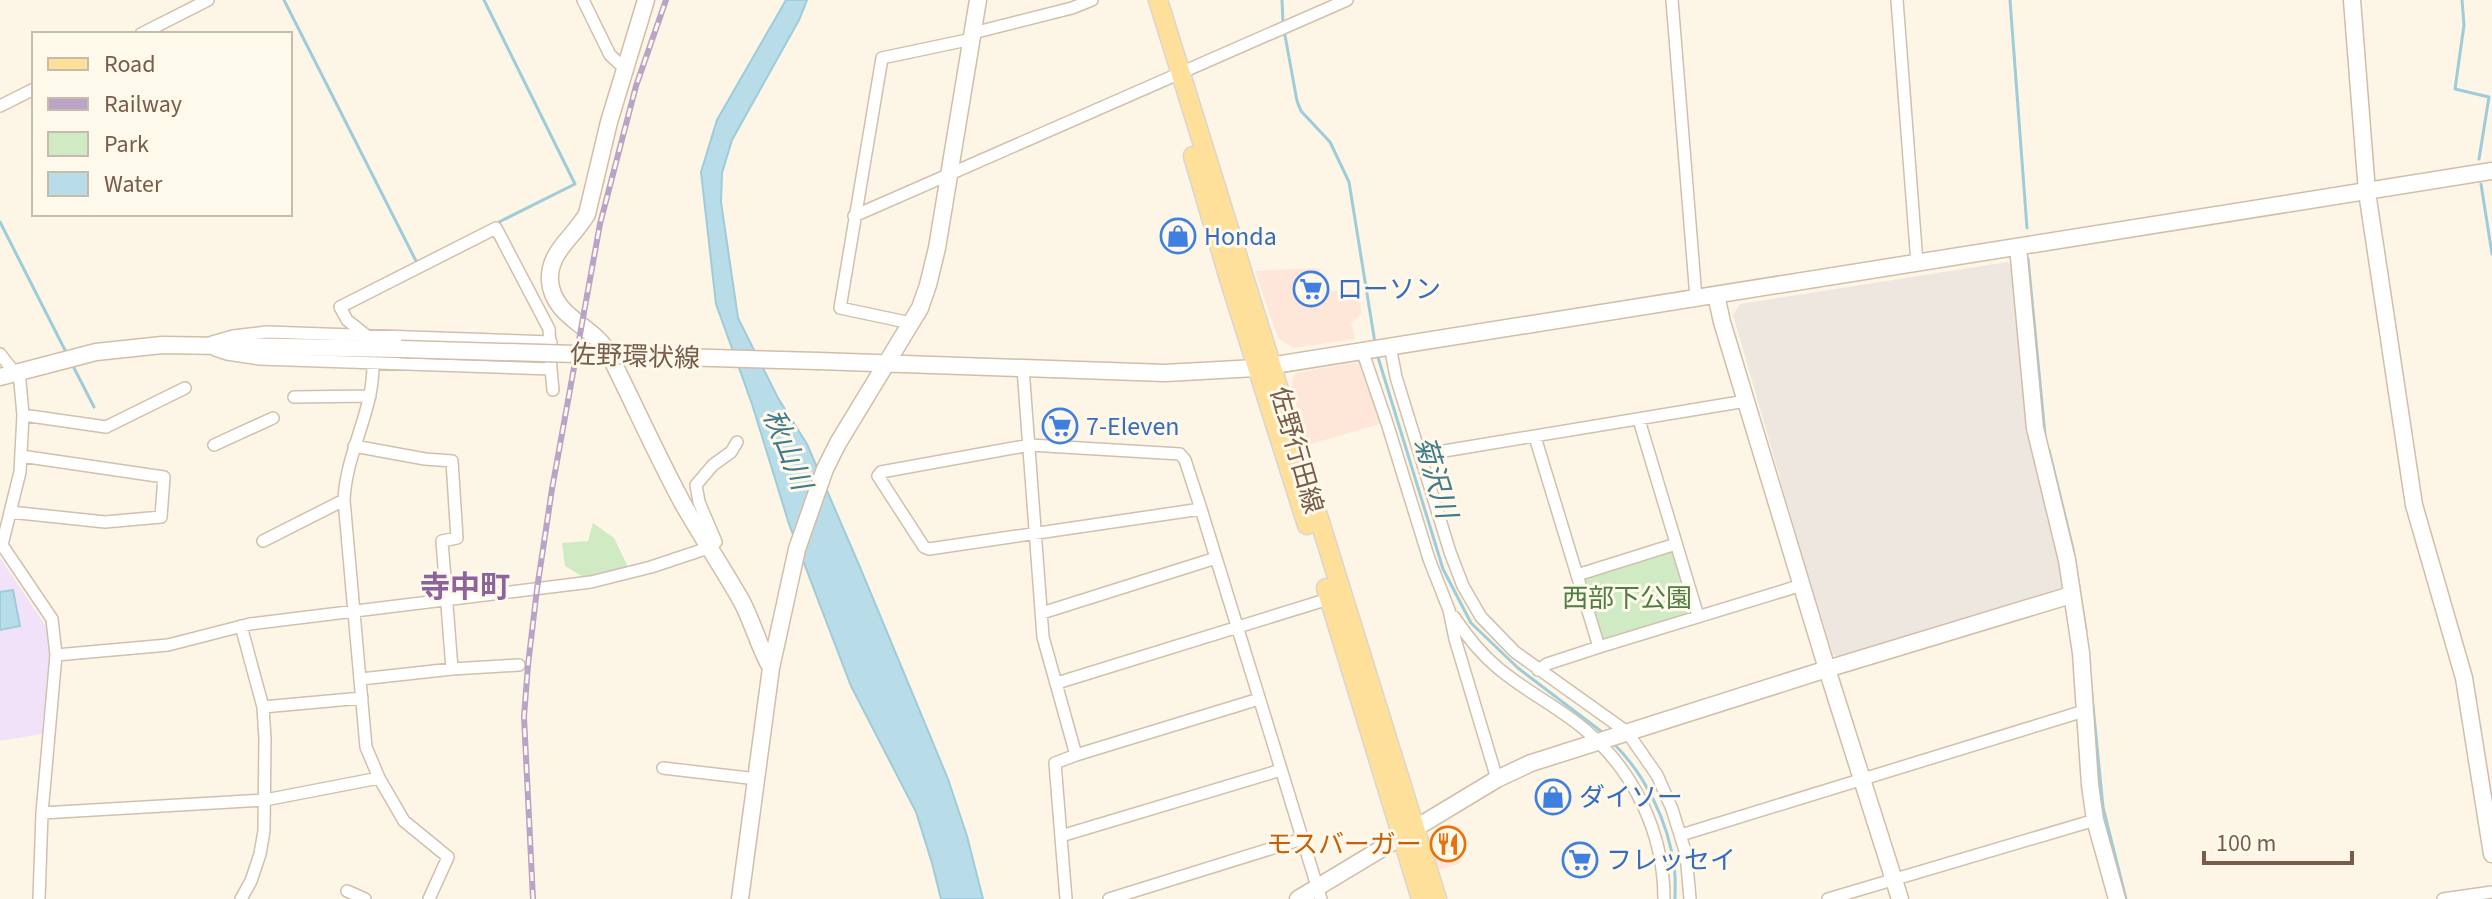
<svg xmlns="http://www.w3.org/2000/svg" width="2492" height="899" viewBox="0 0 2492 899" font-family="'Source Sans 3','Noto Sans JP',sans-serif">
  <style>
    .commercial { fill: #fee6d8 }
    .industrial { fill: #ede7df }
    .education { fill: #f2e2f9 }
    .green { fill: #d0ebc3 }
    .water { fill: #b8dde8; stroke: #9eccda; stroke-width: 2 }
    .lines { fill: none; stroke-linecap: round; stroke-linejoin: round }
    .stream { stroke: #9eccda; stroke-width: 3 }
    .street-casing { stroke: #d1c0ad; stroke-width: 14 }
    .secondary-casing { stroke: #d2bea8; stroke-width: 19 }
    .primary-casing { stroke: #dcd5d0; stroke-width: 21 }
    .street { stroke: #fff; stroke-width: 11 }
    .secondary { stroke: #fff; stroke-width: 16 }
    .primary { stroke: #fee09b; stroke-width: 18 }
    .rail-casing { stroke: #b9a3c7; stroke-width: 6 }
    .rail { stroke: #fff9ec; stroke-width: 3; stroke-dasharray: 9; stroke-linecap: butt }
    .secondary-bridge-casing { stroke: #d2bea8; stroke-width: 19; stroke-linecap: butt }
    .secondary-bridge { stroke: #fff; stroke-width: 16 }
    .labels { text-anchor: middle; stroke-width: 6; stroke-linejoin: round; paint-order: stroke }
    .shop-label { font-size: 26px; fill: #366cbe; stroke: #fff9ec; text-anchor: start }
    .street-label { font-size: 26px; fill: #775d49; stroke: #fff9ec }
    .park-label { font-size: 26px; fill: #4e7d41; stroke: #fff9ec }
    .food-label { font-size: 26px; fill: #c56008; stroke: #fff9ec; text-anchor: end }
    .water-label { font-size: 28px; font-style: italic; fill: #417a8b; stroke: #fff9ec }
    .quarter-label { font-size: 30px; font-weight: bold; fill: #8c649b; stroke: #fff9ec }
  </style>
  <rect width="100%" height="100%" fill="#fdf5e5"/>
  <path class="commercial" d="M1319,268L1324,291H1360L1361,314L1351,323L1355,339L1293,348L1278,338L1255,271Z
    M1358,362L1365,367L1383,423L1307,445L1292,388L1293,378L1297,373Z
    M1450,823L1461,863L1439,870L1432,843L1438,831Z"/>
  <path class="industrial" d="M2008,262L2014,267L2031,446L2061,559L2065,585L2060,591L1840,659L1833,654L1799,544L1733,315L1740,304Z"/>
  <path class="education" d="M0,558L47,628L50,655L42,734L0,741Z"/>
  <path class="green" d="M593,523L614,538L629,569L588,580L565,566L562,543L588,541Z
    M1669,549L1674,551L1691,608L1687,614L1608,640L1601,637L1584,580L1586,575Z"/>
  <path class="water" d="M786,0H807L799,20L732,140L722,173L721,202L738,318L778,398L807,444L862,572L948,779L967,836L983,899H941L932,863L916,812L851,686L789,524L752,404L716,304L701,172L717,120Z
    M13,590L20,626L0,630V592Z"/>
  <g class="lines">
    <path class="stream" d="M284,0L416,261
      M484,0L575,184L499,222L500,225
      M1282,0L1283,23
      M2010,0L2027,228
      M2462,0L2464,25L2455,89L2489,97L2479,159
      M1284,30L1297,101L1301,111L1330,142L1349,182L1375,343
      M2481,184L2492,254
      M0,222L67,354
      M2028,259L2045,435
      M1377,354L1443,569L1471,623L1518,668L1602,732
      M72,364L94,407
      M2049,450L2073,549L2086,631
      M2091,686L2103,807L2126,899
      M1613,743C1645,774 1669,823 1674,867C1676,877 1675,889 1675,899"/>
    <g class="street-casing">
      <path id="street" d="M583,0L610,55L624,68
        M1672,0L1696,298
        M1897,0L1917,263
        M973,33L1072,8L1092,0
        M141,34L208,0
        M0,106L34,89
        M854,216L1347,0
        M911,323L840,308L882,58L972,39
        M212,342L233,336L267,332L551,342
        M1390,346L1396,377L1450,552L1463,586L1481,617L1515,652L1627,732L1657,775L1672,809L1686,854L1690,899
        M215,350L227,354L260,359L551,369L549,329L496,228L340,307L347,320L367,336
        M1362,350L1387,423L1429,559L1449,610L1455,639L1497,779
        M0,354L14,372
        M373,363C374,411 346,452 344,500L366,747L379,778L404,821L448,857L429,899
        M1023,368L1043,637L1076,755L1055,763L1066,899
        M551,369L553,390
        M19,371L23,415L20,472L2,545L52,619L56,655L168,645L250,624L591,582L651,567L708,548L716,542L699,502L696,485L713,465L731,452L737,442
        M294,397L370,396
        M23,415L106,427L185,388
        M1639,420L1698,616
        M1535,437L1599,647
        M214,445L273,418
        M354,446L425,459L452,461L457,538L442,541L452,669
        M1420,455L1746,401
        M1201,509L929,549L924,547L878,476L881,472L1030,445L1180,454L1185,460L1201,509L1321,899
        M10,512L105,522L161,517L164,477L21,456
        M263,541L344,500
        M1577,575L1676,544
        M1042,613L1216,558
        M1454,617C1466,635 1481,654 1498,668C1524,690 1556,706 1583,728C1634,770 1664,833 1664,899
        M1538,670L1547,664L1599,647L1802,585
        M361,679L452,669L519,665
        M1057,683L1335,597
        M263,707L362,698
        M1076,755L1259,699
        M663,768L757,779
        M42,813L265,800L379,778
        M1681,835L2084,711
        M1061,836L1281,770
        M347,891L365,899
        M39,899L42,813L56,655
        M241,899L251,881L260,854L264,831L265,739L263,707L241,626
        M1109,899L1302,839
        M1828,899L2095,820
        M2443,899L2492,892"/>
    </g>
    <g class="secondary-casing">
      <path id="secondary" d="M646,0L609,122L587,214C574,237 548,252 550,281C553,318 595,326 609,354C634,404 656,454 682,502C701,536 723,568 742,602C753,623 759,647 771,668
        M2352,0L2367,192L2414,505L2464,678L2492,854
        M2018,247L2035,428L2067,560L2081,653L2090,785L2095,820L2117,899
        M1716,295L1722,322L1827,669L1900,899
        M818,361L1165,373L1256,368L2492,171
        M0,377L96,352L162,345L401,349
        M740,899L771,668L797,549L825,469L838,443L920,308L928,285L937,248L978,0
        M1298,899L1497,779L1531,763L1827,669L2071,595"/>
    </g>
    <g class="primary-casing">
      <path id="primary" d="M1158,0L1437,899
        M1193,156L1230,282L1307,525
        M1326,588L1421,899"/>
    </g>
    <use href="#street" class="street"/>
    <use href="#secondary" class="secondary"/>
    <use href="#primary" class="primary"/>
    <g class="rail-casing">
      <path id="rail" d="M533,899L524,717L528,665L537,589L552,489L600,224L636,86L666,0"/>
    </g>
    <use href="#rail" class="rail"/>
    <g class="secondary-bridge-casing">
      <path id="secondary-bridge" d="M401,349L818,361"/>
    </g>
    <use href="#secondary-bridge" class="secondary-bridge"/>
  </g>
  <defs>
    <g id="shop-ring" transform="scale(1.8)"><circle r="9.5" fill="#fff9ec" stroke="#3f7fe0" stroke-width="1.5"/><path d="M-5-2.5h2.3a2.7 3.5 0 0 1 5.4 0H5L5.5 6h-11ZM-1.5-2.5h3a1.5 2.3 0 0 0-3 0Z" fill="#3f7fe0"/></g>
    <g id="supermarket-ring" transform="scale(1.8)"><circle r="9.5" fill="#fff9ec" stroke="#3f7fe0" stroke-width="1.5"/><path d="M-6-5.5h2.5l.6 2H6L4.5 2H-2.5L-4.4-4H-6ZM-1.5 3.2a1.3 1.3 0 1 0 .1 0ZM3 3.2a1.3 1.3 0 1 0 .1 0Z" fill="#3f7fe0"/></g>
    <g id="restaurant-ring" transform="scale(1.8)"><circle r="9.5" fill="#fff9ec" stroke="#e8710a" stroke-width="1.5"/><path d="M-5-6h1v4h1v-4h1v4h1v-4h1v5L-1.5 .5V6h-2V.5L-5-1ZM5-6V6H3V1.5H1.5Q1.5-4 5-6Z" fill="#e8710a"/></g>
  </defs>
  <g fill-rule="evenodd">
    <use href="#shop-ring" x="1178" y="236"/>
    <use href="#supermarket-ring" x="1311" y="289"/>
    <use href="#supermarket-ring" x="1060" y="426"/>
    <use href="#shop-ring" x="1553" y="797"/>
    <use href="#restaurant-ring" x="1448" y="844"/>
    <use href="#supermarket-ring" x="1580" y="860"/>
  </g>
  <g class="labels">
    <g class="shop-label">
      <text x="1204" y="245">Honda</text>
      <text x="1337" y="298">ローソン</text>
      <text x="1086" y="435">7-Eleven</text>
      <text x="1579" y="806">ダイソー</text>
      <text x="1606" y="869">フレッセイ</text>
    </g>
    <g class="street-label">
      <text transform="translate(635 356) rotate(2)" y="9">佐野環状線</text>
      <text transform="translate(1297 450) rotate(74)" y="9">佐野行田線</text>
    </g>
    <g class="park-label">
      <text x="1627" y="607">西部下公園</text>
    </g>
    <g class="food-label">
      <text x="1422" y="853">モスバーガー</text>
    </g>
    <g class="water-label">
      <text transform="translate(788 449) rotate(68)" y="10">秋山川</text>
      <text transform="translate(1436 477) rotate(73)" y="10">菊沢川</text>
    </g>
    <g class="quarter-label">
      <text x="465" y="597">寺中町</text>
    </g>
  </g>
  <rect x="32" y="32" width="260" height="184" fill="#fff9ec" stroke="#c9bbab" stroke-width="2"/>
  <rect x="48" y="58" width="40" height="12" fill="#fee09b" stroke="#c9bbab" stroke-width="2"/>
  <text x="104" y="72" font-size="24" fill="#775d49">Road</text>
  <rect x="48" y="98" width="40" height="12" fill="#b9a3c7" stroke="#c9bbab" stroke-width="2"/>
  <text x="104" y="112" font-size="24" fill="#775d49">Railway</text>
  <rect x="48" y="132" width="40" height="24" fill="#d0ebc3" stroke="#c9bbab" stroke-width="2"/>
  <text x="104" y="152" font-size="24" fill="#775d49">Park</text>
  <rect x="48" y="172" width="40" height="24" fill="#b8dde8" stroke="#c9bbab" stroke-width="2"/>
  <text x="104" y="192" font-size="24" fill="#775d49">Water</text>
  <path d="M2204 851v12h148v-12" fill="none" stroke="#775d49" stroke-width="4"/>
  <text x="2216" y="851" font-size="24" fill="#775d49" stroke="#fff9ec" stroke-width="6" paint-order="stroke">100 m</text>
</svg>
